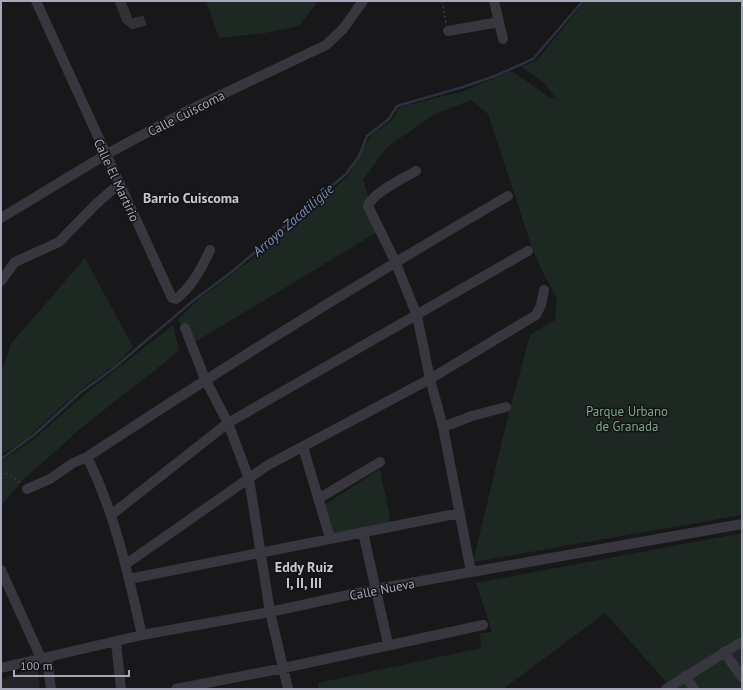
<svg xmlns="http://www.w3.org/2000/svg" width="743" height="690" viewBox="0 0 743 690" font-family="'PT Sans',sans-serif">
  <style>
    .built { fill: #242326 }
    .green { fill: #1e2822 }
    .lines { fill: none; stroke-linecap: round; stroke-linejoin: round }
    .stream { stroke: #2b313f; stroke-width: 2.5 }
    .building { fill: #323236; stroke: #323136 }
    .path { stroke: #3d3d46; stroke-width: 1.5; stroke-dasharray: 2 3; stroke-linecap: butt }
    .minor { stroke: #38373f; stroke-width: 10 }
    .labels { text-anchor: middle; stroke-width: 3; stroke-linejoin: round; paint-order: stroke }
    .street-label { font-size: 13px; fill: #a8a8bb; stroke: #131214 }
    .park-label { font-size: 13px; fill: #7da78b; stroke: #131214 }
    .neighbourhood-label { font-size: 14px; font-weight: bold; fill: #c9c9d6; stroke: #131214 }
    .water-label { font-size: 14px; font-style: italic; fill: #7b8bb9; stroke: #131214 }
  </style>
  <rect width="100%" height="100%" fill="#181719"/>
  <path class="built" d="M37,666L40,689H1V680Z"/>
  <path class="green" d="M206,1H318L299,26L265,33L219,38Z
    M585,1H742V515L473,562L507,420L530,335L555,320L557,298L544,275L532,248L488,114L471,100L435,114L387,147L363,180L379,231L195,342L177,320L199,299L260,253L347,177L371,135L392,120L400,107L460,92L467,97L461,92L512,71L549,97L557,100L545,84L522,67L537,60Z
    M85,258L133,347L115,365L88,384L64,404L24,441L1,455V373L11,344Z
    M173,325L179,351L80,429L23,480L1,506V461L33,440L85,394Z
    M380,469L391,523L333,534L324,505Z
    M742,533V689H659L667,683L605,613L503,689H319L318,683L481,648L480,633L492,632L476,583Z"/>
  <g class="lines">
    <path class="stream" d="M1,459L34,435L80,393L114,368L194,300L233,271L346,174L359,156L367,136L389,119L397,106L463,87L495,76L533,59L583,1"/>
  </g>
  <path class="building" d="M115,1H125L132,19L143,16L146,25L132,29L123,22Z"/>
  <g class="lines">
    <path class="path" d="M442,1L446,23
      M1,474L6,473L21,483"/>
    <path class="minor" d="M36,1L172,298L176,299C192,287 202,268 210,250
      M494,1L503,39
      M448,31L499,22
      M416,171C404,178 372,193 368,206L395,261L417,316L430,379L443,427L471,572
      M1,218L105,155L185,112L326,45L343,29L363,1
      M1,281L15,262L59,242L96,204L119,184
      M185,328L205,379L228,423L249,479L270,612L288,689
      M443,427L472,416L506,407
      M303,447L330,538
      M87,457C115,513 128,574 142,635
      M27,489L50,479L73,463L87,457C225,366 365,279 508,196
      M318,499L380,462
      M111,515L228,423L528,251
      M363,532L388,644
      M126,564L268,465L430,379L536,315L541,305L544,290
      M1,570L41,658
      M129,579L460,513
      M116,642L121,689
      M724,652L742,677
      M47,658L51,689
      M1,668L142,635L270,612L376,589L742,524
      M685,676L694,689
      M176,689L284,668L483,625
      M666,689L740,643"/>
  </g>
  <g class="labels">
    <g class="street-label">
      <text transform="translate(186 113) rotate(-27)" y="5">Calle Cuiscoma</text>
      <text transform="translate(117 180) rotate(65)" y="5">Calle El Martirio</text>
      <text transform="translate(382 589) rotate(-11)" y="5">Calle Nueva</text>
    </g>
    <g class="park-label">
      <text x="627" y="416">Parque Urbano<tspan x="627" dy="15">de Granada</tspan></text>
    </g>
    <g class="neighbourhood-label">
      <text x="191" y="203">Barrio Cuiscoma</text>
      <text x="304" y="572">Eddy Ruiz<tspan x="304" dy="16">I, II, III</tspan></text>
    </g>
    <g class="water-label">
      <text transform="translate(293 220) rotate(-41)" y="5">Arroyo Zacatiligüe</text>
    </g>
  </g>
  <rect width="743" height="690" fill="none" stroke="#a8a8bb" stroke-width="4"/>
  <path d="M14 670v6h115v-6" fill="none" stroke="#a8a8bb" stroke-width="2"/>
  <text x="20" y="670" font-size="12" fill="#a8a8bb" stroke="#131214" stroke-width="3" paint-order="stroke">100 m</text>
</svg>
